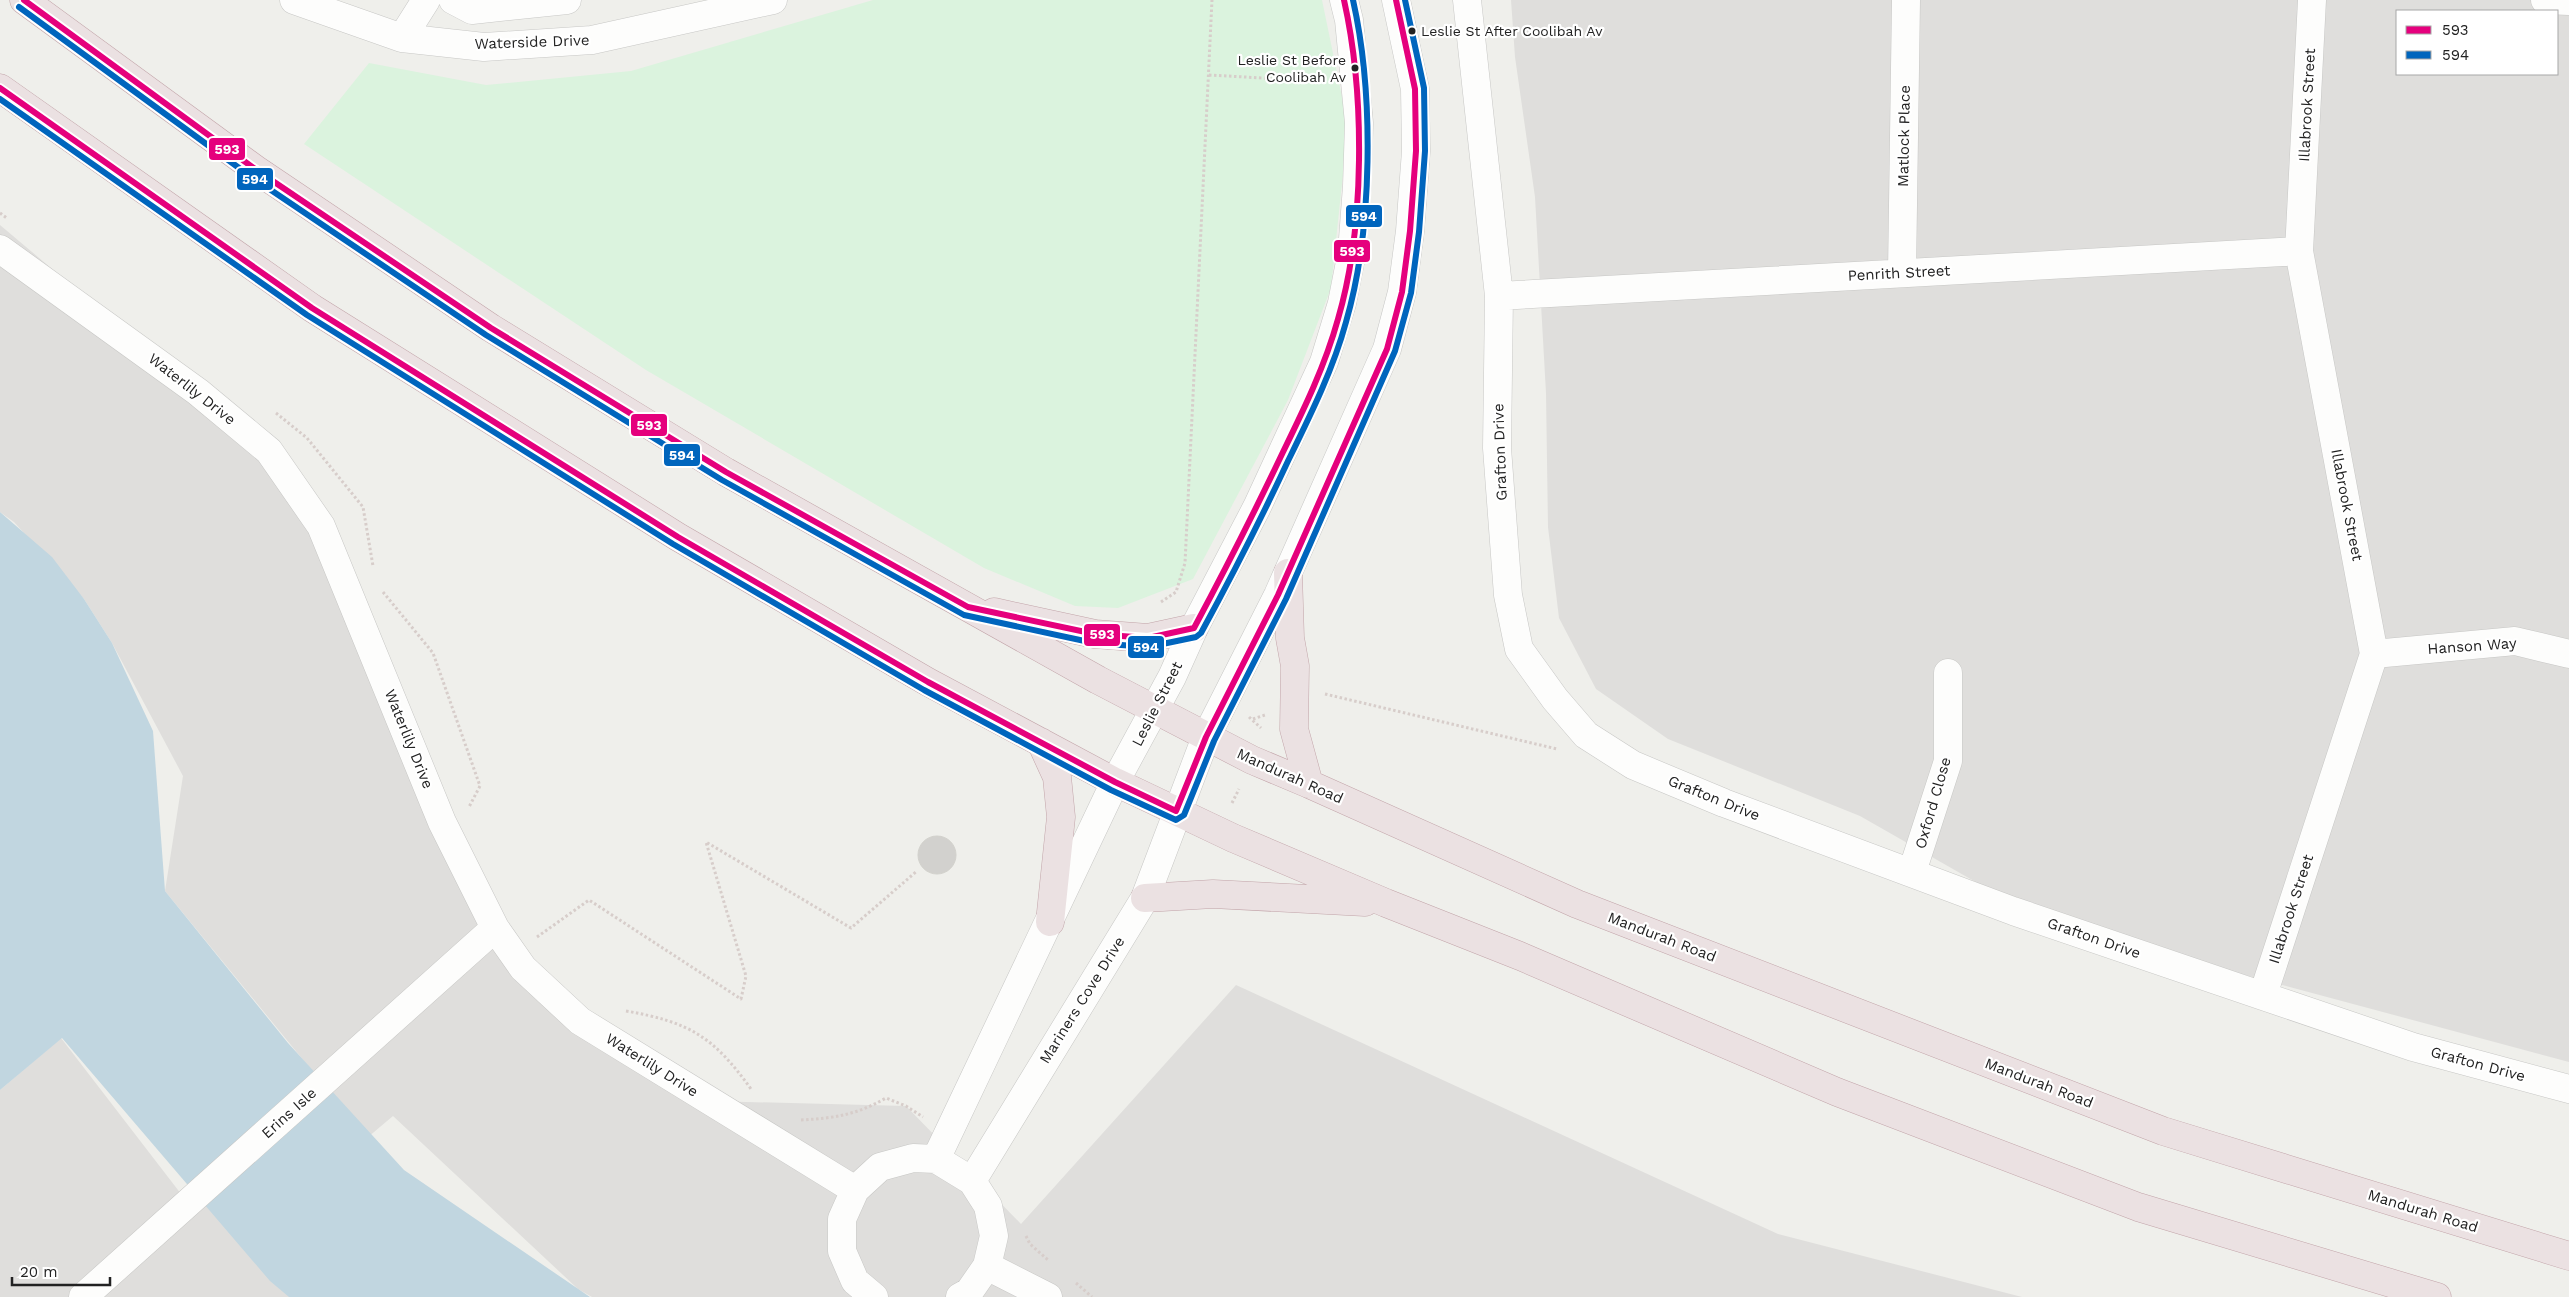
<svg xmlns="http://www.w3.org/2000/svg" width="2569" height="1297" viewBox="0 0 2569 1297" font-family="'Work Sans',sans-serif">
  <style>
    .residential { fill: #dfdedc; fill-rule: evenodd }
    .park { fill: #dbf3de }
    .water { fill: #c1d6e0 }
    .building { fill: #d2d1ce; stroke: #d2d1cc }
    .lines { fill: none; stroke-linecap: round; stroke-linejoin: round }
    .minor-casing { stroke: #c7c7c5; stroke-width: 29 }
    .highway-casing { stroke: #c2a4a9; stroke-width: 29 }
    .path { stroke: #d7cdca; stroke-width: 3; stroke-dasharray: 2.5 2.5; stroke-linecap: butt }
    .minor { stroke: #fdfdfc; stroke-width: 28 }
    .highway { stroke: #ebe1e2; stroke-width: 28 }
    .bus-1-casing { stroke: #fff; stroke-width: 10 }
    .bus-2-casing { stroke: #fff; stroke-width: 10 }
    .bus-1 { stroke: #e5007d; stroke-width: 6 }
    .bus-2 { stroke: #0065bd; stroke-width: 6 }
    .bus-dot { fill: #222; stroke: #fff; stroke-width: 2 }
    .labels { text-anchor: middle; stroke-width: 4.5; stroke-linejoin: round; paint-order: stroke }
    .bus-label { font-size: 14px; fill: #222; stroke: #fff; text-anchor: start }
    .street-label { font-size: 15px; fill: #222; stroke: #fff }
    .line-badge { stroke: #fff; stroke-width: 2 }
    .badge-label { font-size: 14px; text-anchor: middle; font-weight: bold; fill: #fff }
  </style>
  <rect width="100%" height="100%" fill="#efefeb"/>
  <path class="residential" d="M1511,0H2569V1062L2044,921L1860,816L1668,739L1596,689L1559,618L1548,527L1546,393L1535,197L1515,57ZM2398,11H2558V74H2398Z
    M0,225L198,392L321,526L468,874L580,1021L710,1101L906,1106L1021,1224L1236,985L1778,1234L2022,1297H592L578,1289L393,1116L240,1245L297,1297H0V1090L61,1038L188,1203L322,1083L165,891L183,776L112,643L84,599L14,522L0,512Z"/>
  <path class="park" d="M873,0H1322L1348,126L1331,288L1288,400L1193,579L1118,608L1075,606L984,568L646,370L304,144L369,63L486,85L631,71Z"/>
  <path class="water" d="M0,512L52,557L84,599L112,643L153,731L165,891L288,1043L404,1170L590,1297H289L270,1281L62,1038L0,1090Z"/>
  <path class="building" d="M918 855a19 19 0 1 1 38 0a19 19 0 1 1-38 0Z"/>
  <g class="lines">
    <g class="minor-casing">
      <path id="minor" d="M294,0L402,38L484,47L592,40L773,0
        M453,0L472,10L567,0
        M1467,0L1499,296L1497,448L1508,595L1519,649L1555,699L1586,735L1633,765L1724,803L2013,911L2413,1047L2569,1089
        M2545,0L2569,1
        M402,38L426,0
        M0,249L198,392L269,451L321,526L442,822L495,928L523,968L580,1021L855,1190
        M1902,273L1906,0
        M1499,296L2299,251
        M2374,654L2515,641L2569,654
        M1912,872L1948,761V673
        M2263,995L2374,654L2299,251L2312,0
        M936,1159L1115,782L1172,677L1194,628L1257,507L1324,362L1342,303L1352,252L1357,186L1359,123L1349,20L1344,0
        M972,1181L1145,898L1206,737L1278,595L1387,349L1402,292L1410,231L1416,151L1415,89L1396,0
        M987,1266L1048,1297
        M83,1297L495,928
        M874,1297L855,1281L842,1251V1219L855,1190L880,1167L913,1158L936,1159L972,1181L988,1206L994,1236L987,1266L969,1292L960,1297"/>
    </g>
    <g class="highway-casing">
      <path id="highway" d="M24,0L255,169L491,328L726,472L1098,680L1252,760L1309,784L1577,904L2163,1131L2569,1256
        M0,88L312,308L678,537L928,682L1115,782L1233,838L1386,903L1520,956L1837,1092L2138,1207L2437,1297
        M1288,573L1290,638L1295,666L1294,729L1309,784
        M994,612L1095,634L1148,638L1194,628
        M1041,742L1057,777L1061,817L1050,922
        M1145,898L1213,894L1365,902"/>
    </g>
    <path class="path" d="M1209,75L1316,81L1323,75
      M0,213L8,219
      M276,413L307,438L363,507L373,566
      M383,592L433,653L480,786L469,807
      M1161,602L1176,592L1185,563L1212,0
      M1325,694L1557,749
      M1249,717L1261,728
      M1253,719L1265,715
      M1232,803L1239,789
      M537,937L589,900L741,999L746,976L706,842L851,928L917,871
      M626,1011C689,1022 713,1036 751,1089
      M801,1120C835,1118 856,1115 886,1098L906,1106L923,1117
      M1026,1236L1030,1244L1048,1260
      M1076,1283L1092,1297"/>
    <use href="#minor" class="minor"/>
    <use href="#highway" class="highway"/>
    <g class="bus-1-casing">
      <path id="bus-1" d="M24,0L255,169L491,328L726,472L968,607L1095,634L1148,638L1194,628C1225,570 1255,511 1283,452C1304,409 1325,366 1338,319C1365,227 1365,94 1344,0
        M0,88L312,308L678,537L928,682L1115,782L1176,811L1206,737L1278,595L1387,349L1402,292L1410,231L1416,151L1415,89L1396,0"/>
    </g>
    <g class="bus-2-casing">
      <path id="bus-2" d="M19,7L250,176L486,335L722,480L964,615L1094,643L1148,647L1196,637L1201,633C1232,576 1261,519 1288,461C1310,416 1333,370 1346,322C1373,229 1374,94 1353,0
        M0,99L307,315L673,544L924,690L1111,790L1176,820L1184,815L1214,741L1286,599L1395,351L1411,293L1419,232L1425,151L1424,88L1405,0"/>
    </g>
    <use href="#bus-1" class="bus-1"/>
    <use href="#bus-2" class="bus-2"/>
  </g>
  <g class="bus-dot">
    <circle cx="1412" cy="31" r="4.5"/>
    <circle cx="1355" cy="68" r="4.5"/>
  </g>
  <g class="labels">
    <g class="bus-label">
      <text x="1421" y="36">Leslie St After Coolibah Av</text>
      <text x="1346" y="65" text-anchor="end">Leslie St Before<tspan x="1346" dy="17">Coolibah Av</tspan></text>
    </g>
    <g class="street-label">
      <text transform="translate(532 42) rotate(-2)" y="5">Waterside Drive</text>
      <text transform="translate(2307 105) rotate(-87)" y="5">Illabrook Street</text>
      <text transform="translate(1904 136) rotate(-89)" y="5">Matlock Place</text>
      <text transform="translate(1899 273) rotate(-3)" y="5">Penrith Street</text>
      <text transform="translate(192 389) rotate(38)" y="5">Waterlily Drive</text>
      <text transform="translate(1500 452) rotate(-92)" y="5">Grafton Drive</text>
      <text transform="translate(2347 505) rotate(79)" y="5">Illabrook Street</text>
      <text transform="translate(2472 646) rotate(-4)" y="5">Hanson Way</text>
      <text transform="translate(1157 704) rotate(-63)" y="5">Leslie Street</text>
      <text transform="translate(409 739) rotate(68)" y="5">Waterlily Drive</text>
      <text transform="translate(1290 776) rotate(24)" y="5">Mandurah Road</text>
      <text transform="translate(1714 798) rotate(22)" y="5">Grafton Drive</text>
      <text transform="translate(1933 803) rotate(-74)" y="5">Oxford Close</text>
      <text transform="translate(2291 909) rotate(-72)" y="5">Illabrook Street</text>
      <text transform="translate(1662 937) rotate(21)" y="5">Mandurah Road</text>
      <text transform="translate(2094 938) rotate(19)" y="5">Grafton Drive</text>
      <text transform="translate(1082 1000) rotate(-58)" y="5">Mariners Cove Drive</text>
      <text transform="translate(2478 1064) rotate(15)" y="5">Grafton Drive</text>
      <text transform="translate(652 1065) rotate(32)" y="5">Waterlily Drive</text>
      <text transform="translate(2039 1083) rotate(21)" y="5">Mandurah Road</text>
      <text transform="translate(289 1113) rotate(-42)" y="5">Erins Isle</text>
      <text transform="translate(2423 1211) rotate(17)" y="5">Mandurah Road</text>
    </g>
  </g>
  <g class="line-badge">
    <rect x="208" y="137" width="38" height="24" rx="5" fill="#e5007d"/>
    <rect x="236" y="167" width="38" height="24" rx="5" fill="#0065bd"/>
    <rect x="1345" y="204" width="38" height="24" rx="5" fill="#0065bd"/>
    <rect x="1333" y="239" width="38" height="24" rx="5" fill="#e5007d"/>
    <rect x="630" y="413" width="38" height="24" rx="5" fill="#e5007d"/>
    <rect x="663" y="443" width="38" height="24" rx="5" fill="#0065bd"/>
    <rect x="1083" y="623" width="38" height="24" rx="5" fill="#e5007d"/>
    <rect x="1127" y="635" width="38" height="24" rx="5" fill="#0065bd"/>
  </g>
  <g class="badge-label">
    <text x="227" y="154">593</text>
    <text x="255" y="184">594</text>
    <text x="1364" y="221">594</text>
    <text x="1352" y="256">593</text>
    <text x="649" y="430">593</text>
    <text x="682" y="460">594</text>
    <text x="1102" y="639">593</text>
    <text x="1146" y="652">594</text>
  </g>
  <rect x="2396" y="10" width="162" height="65" fill="#ffffff" stroke="#a7a7a7"/>
  <rect x="2406" y="26" width="25" height="8" fill="#e5007d" stroke="#a7a7a7"/>
  <text x="2442" y="35" font-size="15" fill="#222222">593</text>
  <rect x="2406" y="51" width="25" height="8" fill="#0065bd" stroke="#a7a7a7"/>
  <text x="2442" y="60" font-size="15" fill="#222222">594</text>
  <path d="M12 1277v8h98v-8" fill="none" stroke="#222222" stroke-width="2.5"/>
  <text x="20" y="1277" font-size="15" fill="#222222" stroke="#ffffff" stroke-width="4" paint-order="stroke">20 m</text>
</svg>
